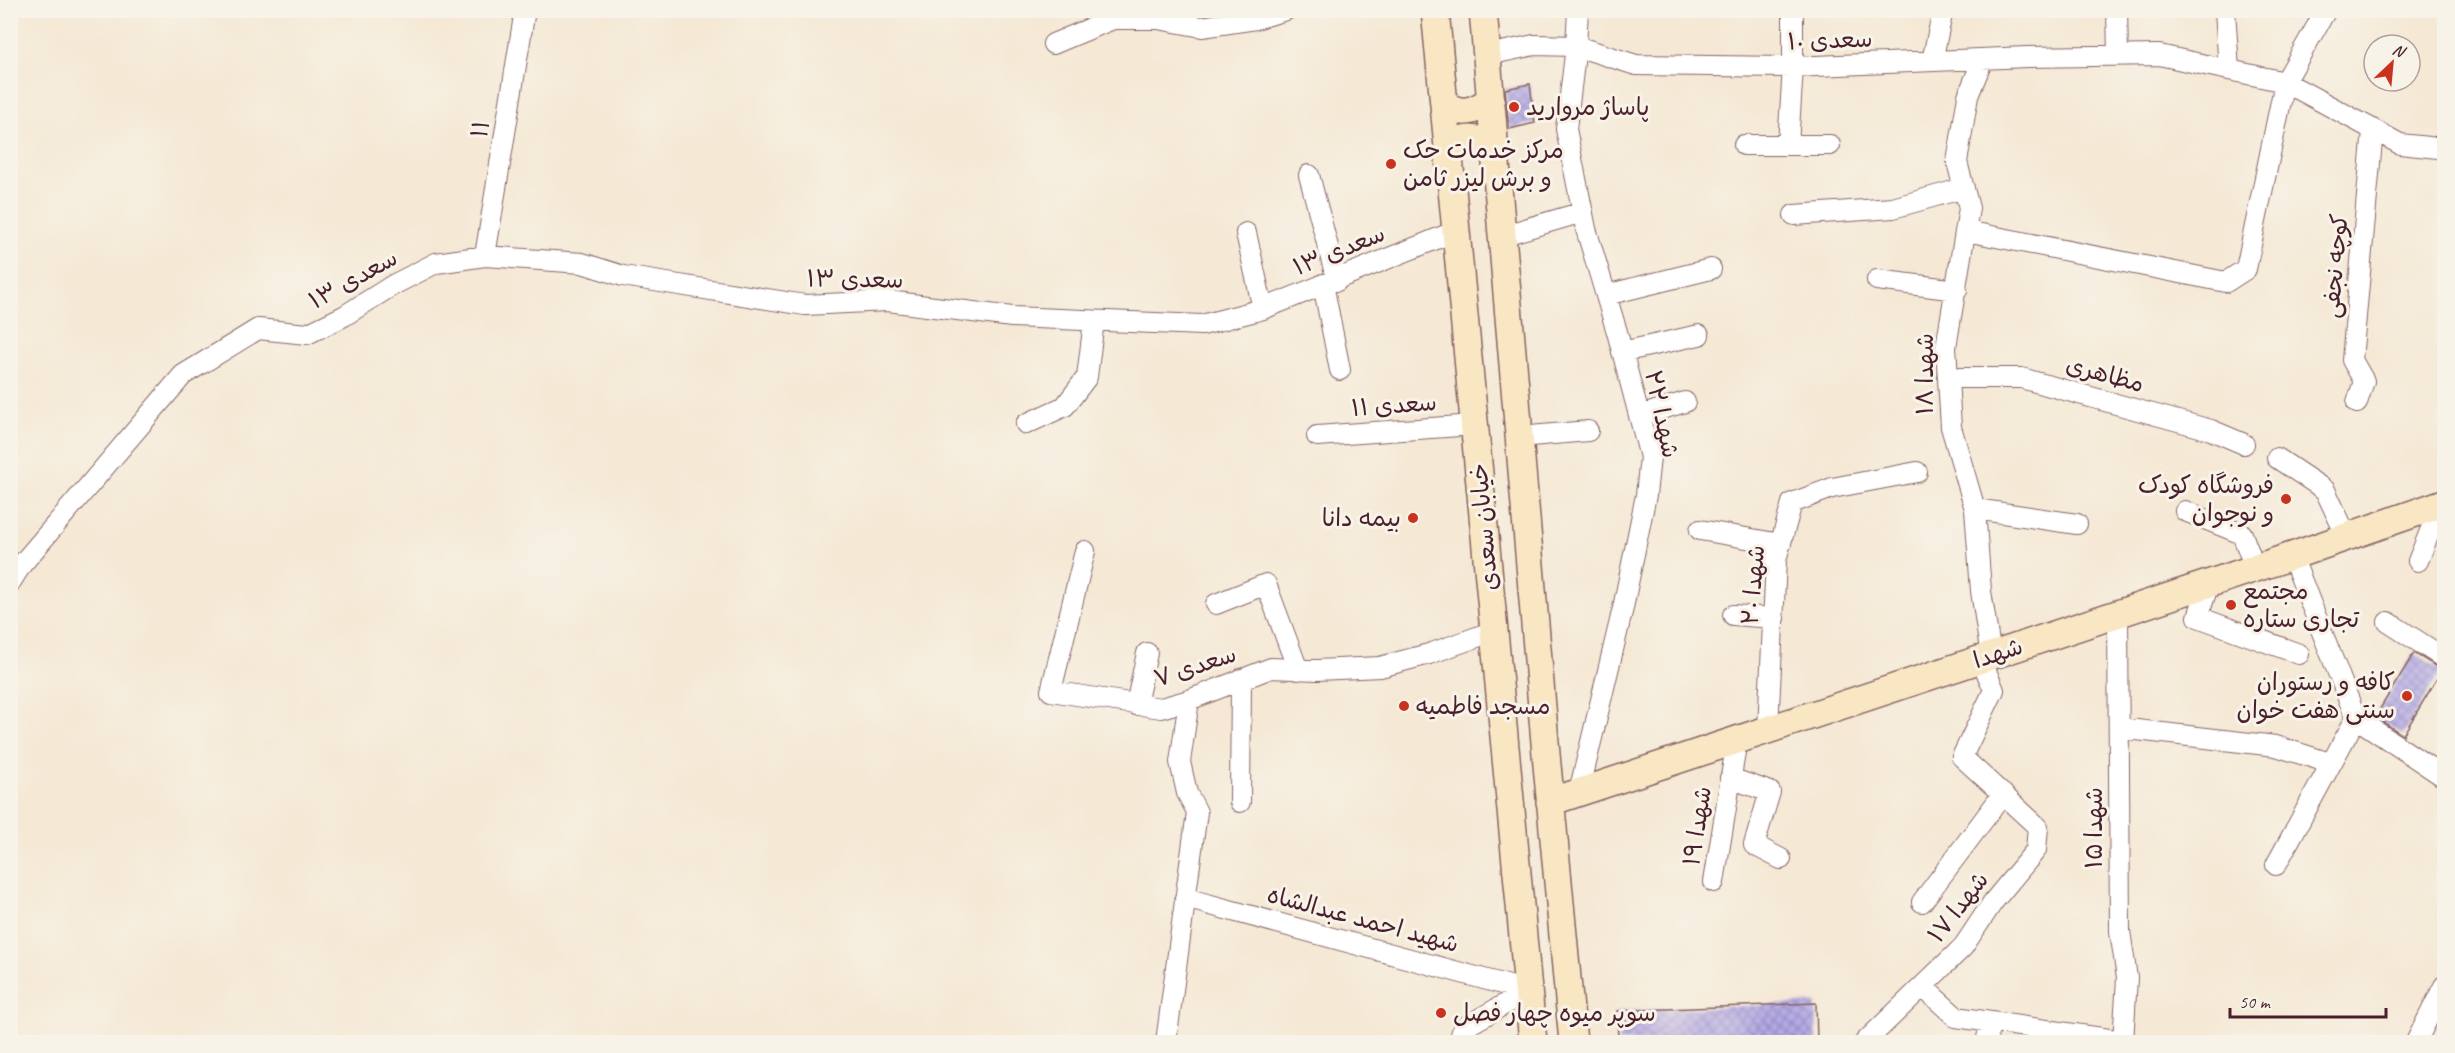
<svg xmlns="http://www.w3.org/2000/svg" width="2455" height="1053" viewBox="0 0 2455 1053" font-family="Caveat,'Playpen Sans Arabic',sans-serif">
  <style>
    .building { fill: url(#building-cross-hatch) }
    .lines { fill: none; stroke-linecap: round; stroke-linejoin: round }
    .street-casing { stroke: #866566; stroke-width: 22 }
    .secondary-casing { stroke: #866566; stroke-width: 30 }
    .street { stroke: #fff; stroke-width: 20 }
    .secondary { stroke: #f9e7c3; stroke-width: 27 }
    .poi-dot { fill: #c8321e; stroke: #f7f3e8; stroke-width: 2 }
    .labels { text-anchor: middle; stroke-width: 6; stroke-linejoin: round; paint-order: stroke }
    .street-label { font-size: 24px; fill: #4a1f2b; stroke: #f7f3e8 }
    .poi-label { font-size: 24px; fill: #4a1f2b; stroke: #f7f3e8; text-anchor: start }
  </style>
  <defs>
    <pattern id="building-cross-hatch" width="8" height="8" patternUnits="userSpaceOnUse" patternTransform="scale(1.5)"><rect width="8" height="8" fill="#b3a9e6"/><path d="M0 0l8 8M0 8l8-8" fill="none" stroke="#9489bb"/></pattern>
  </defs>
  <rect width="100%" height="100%" fill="#f7f3e8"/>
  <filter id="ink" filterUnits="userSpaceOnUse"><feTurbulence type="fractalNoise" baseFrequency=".0167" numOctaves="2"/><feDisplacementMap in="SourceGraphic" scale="12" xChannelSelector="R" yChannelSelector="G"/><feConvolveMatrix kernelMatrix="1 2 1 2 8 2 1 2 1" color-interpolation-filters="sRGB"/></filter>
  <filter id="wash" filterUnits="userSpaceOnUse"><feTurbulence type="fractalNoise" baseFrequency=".008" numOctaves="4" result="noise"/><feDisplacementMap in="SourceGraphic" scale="24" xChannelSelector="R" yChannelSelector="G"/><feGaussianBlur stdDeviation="1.35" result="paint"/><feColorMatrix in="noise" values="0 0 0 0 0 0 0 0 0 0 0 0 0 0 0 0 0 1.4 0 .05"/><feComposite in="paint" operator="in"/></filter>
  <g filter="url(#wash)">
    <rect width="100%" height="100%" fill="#f5e8d4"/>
    <g id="blocks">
      <path class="building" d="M1530,84L1535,123L1509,129L1505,89Z
        M2414,653L2442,670L2403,735L2375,717Z
        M1816,1003L1817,1042H1618L1617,1011Z"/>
    </g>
  </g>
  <g filter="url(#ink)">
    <use href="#blocks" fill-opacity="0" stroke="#866566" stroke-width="1.5"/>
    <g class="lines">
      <g class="street-casing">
        <path id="street" d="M1578,10L1576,46L1566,129L1586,229L1617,332L1650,457L1646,495L1623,608L1579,792
          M2117,10L2118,55
          M2225,10L2229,70
          M1053,44L1113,19H1158L1202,27L1256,19L1286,10
          M1488,55L1534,45L1576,46L1636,65L1793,67L2027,57L2159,55L2285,82L2400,144L2438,148L2444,142
          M1983,59L1968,96L1957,162L1969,208L1946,347L1951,427L1975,509L1981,591L1991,656
          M1932,61L1943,10
          M1744,145H1830
          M1788,145L1793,67V10
          M1309,175L1337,281
          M1794,215L1893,208L1964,188
          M1966,231L2226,282L2246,269L2285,82L2326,10
          M1246,233L1263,309
          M1501,236L1583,212
          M485,256L525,10
          M1877,280L1957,290
          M1323,284L1340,370
          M1606,295L1711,269
          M1622,352L1699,335
          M1948,378H2021L2211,430L2244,444
          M2357,403L2364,381L2352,360L2373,130
          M1639,416L1685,402
          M1026,424L1065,406L1087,377L1094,321
          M1317,436L1474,425
          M1519,437L1588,431
          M2277,458L2325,490L2347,537
          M1975,509L2077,524
          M2185,511L2242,534L2255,568
          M1700,530L1781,544
          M1085,551L1051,691L1161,708L1189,700L1271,668L1317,670L1380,667L1429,654L1494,631
          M2292,556L2356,718L2444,777
          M2418,561L2441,504
          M10,583L22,564L183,375L258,329L307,334L344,316L393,285L436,263L485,256L582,263L623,276L805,305L888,301L1012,317L1202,325L1263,309L1456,231
          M2209,583L2198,617L2299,654
          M1216,604L1266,584L1298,670
          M2118,613L2120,931L2127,978L2123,1042
          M1733,615L1774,618
          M2388,622L2444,658
          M1136,705L1147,653
          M2119,728L2276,746L2330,763
          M1768,730L1776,560L1792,503L1832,488L1917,472
          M1730,778L1770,792L1754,845L1781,859
          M1240,802L1241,679
          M2276,865L2356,718
          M1714,882L1737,740
          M1185,898L1528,991
          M1922,902L2003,794
          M1923,987L1956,1017L2123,1041
          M1166,1042L1197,812L1187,793L1180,762L1189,700
          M1459,1042L1463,1028L1528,991
          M1865,1042L1963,947L1993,902L2036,850L2038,827L1962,757L1994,690L1981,659
          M1986,1042L1991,1022
          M2416,1042L2444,986"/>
      </g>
      <g class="secondary-casing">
        <path id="secondary" d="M1435,10L1533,1042
          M1483,10L1546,754L1573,1042
          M1444,104C1461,116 1475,112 1491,99
          M1448,152C1461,134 1477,137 1494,148
          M1550,802L2292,556L2444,503"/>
      </g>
      <use href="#street" class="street"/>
      <use href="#secondary" class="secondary"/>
    </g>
  </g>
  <g class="poi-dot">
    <circle cx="1514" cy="107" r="6"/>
    <circle cx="1391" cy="164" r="6"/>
    <circle cx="2286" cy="499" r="6"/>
    <circle cx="1413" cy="518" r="6"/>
    <circle cx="2231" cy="605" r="6"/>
    <circle cx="2407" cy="696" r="6"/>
    <circle cx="1404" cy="706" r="6"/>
    <circle cx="1441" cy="1013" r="6"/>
  </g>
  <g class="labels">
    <g class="street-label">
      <text transform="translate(1830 40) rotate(-2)" y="8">سعدی ۱۰</text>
      <text transform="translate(480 129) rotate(-81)" y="8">۱۱</text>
      <text transform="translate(1339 250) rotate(-22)" y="8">سعدی ۱۳</text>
      <text transform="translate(2335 266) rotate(-85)" y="8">کوچه نجفی</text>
      <text transform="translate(353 279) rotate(-29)" y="8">سعدی ۱۳</text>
      <text transform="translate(855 279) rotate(1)" y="8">سعدی ۱۳</text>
      <text transform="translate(1925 374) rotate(-90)" y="8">شهدا ۱۸</text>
      <text transform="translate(2105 374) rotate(15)" y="8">مظاهری</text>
      <text transform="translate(1394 405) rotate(-4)" y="8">سعدی ۱۱</text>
      <text transform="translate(1662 414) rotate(78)" y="8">شهدا ۲۲</text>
      <text transform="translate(1484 527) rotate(-95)" y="8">خیابان سعدی</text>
      <text transform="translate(1753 585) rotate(-85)" y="8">شهدا ۲۰</text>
      <text transform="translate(1998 653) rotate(-18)" y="8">شهدا</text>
      <text transform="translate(1195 666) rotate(-18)" y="8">سعدی ۷</text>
      <text transform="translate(1697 826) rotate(-81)" y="8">شهدا ۱۹</text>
      <text transform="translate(2094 828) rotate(-90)" y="8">شهدا ۱۵</text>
      <text transform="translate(1958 907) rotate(-52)" y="8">شهدا ۱۷</text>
      <text transform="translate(1363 919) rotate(15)" y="8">شهید احمد عبدالشاه</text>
    </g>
    <g class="poi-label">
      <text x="1526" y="115">پاساژ مروارید</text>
      <text x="1403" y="158">مرکز خدمات حک<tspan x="1403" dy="28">و برش لیزر ثامن</tspan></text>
      <text x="2274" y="493" text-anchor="end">فروشگاه کودک<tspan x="2274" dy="28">و نوجوان</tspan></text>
      <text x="1401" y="526" text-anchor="end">بیمه دانا</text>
      <text x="2243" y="599">مجتمع<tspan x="2243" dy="28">تجاری ستاره</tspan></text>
      <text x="2395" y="690" text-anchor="end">کافه و رستوران<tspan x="2395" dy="28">سنتی هفت خوان</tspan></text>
      <text x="1416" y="714">مسجد فاطمیه</text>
      <text x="1453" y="1021">سوپر میوه چهار فصل</text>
    </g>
  </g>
  <rect width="2455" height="1053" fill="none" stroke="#f7f3e8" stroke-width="36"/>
  <g transform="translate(2392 63) rotate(26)"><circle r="28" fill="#f7f3e8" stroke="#b29e9c" stroke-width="1.5"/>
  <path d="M0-4.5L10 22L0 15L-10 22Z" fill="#c8321e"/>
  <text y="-9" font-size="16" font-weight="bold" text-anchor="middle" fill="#4a1f2b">N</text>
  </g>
  <path d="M2230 1008v9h156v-9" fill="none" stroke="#4a1f2b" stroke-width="3"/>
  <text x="2239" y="1008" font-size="18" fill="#4a1f2b" stroke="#f7f3e8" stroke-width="4.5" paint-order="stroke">50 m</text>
</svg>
